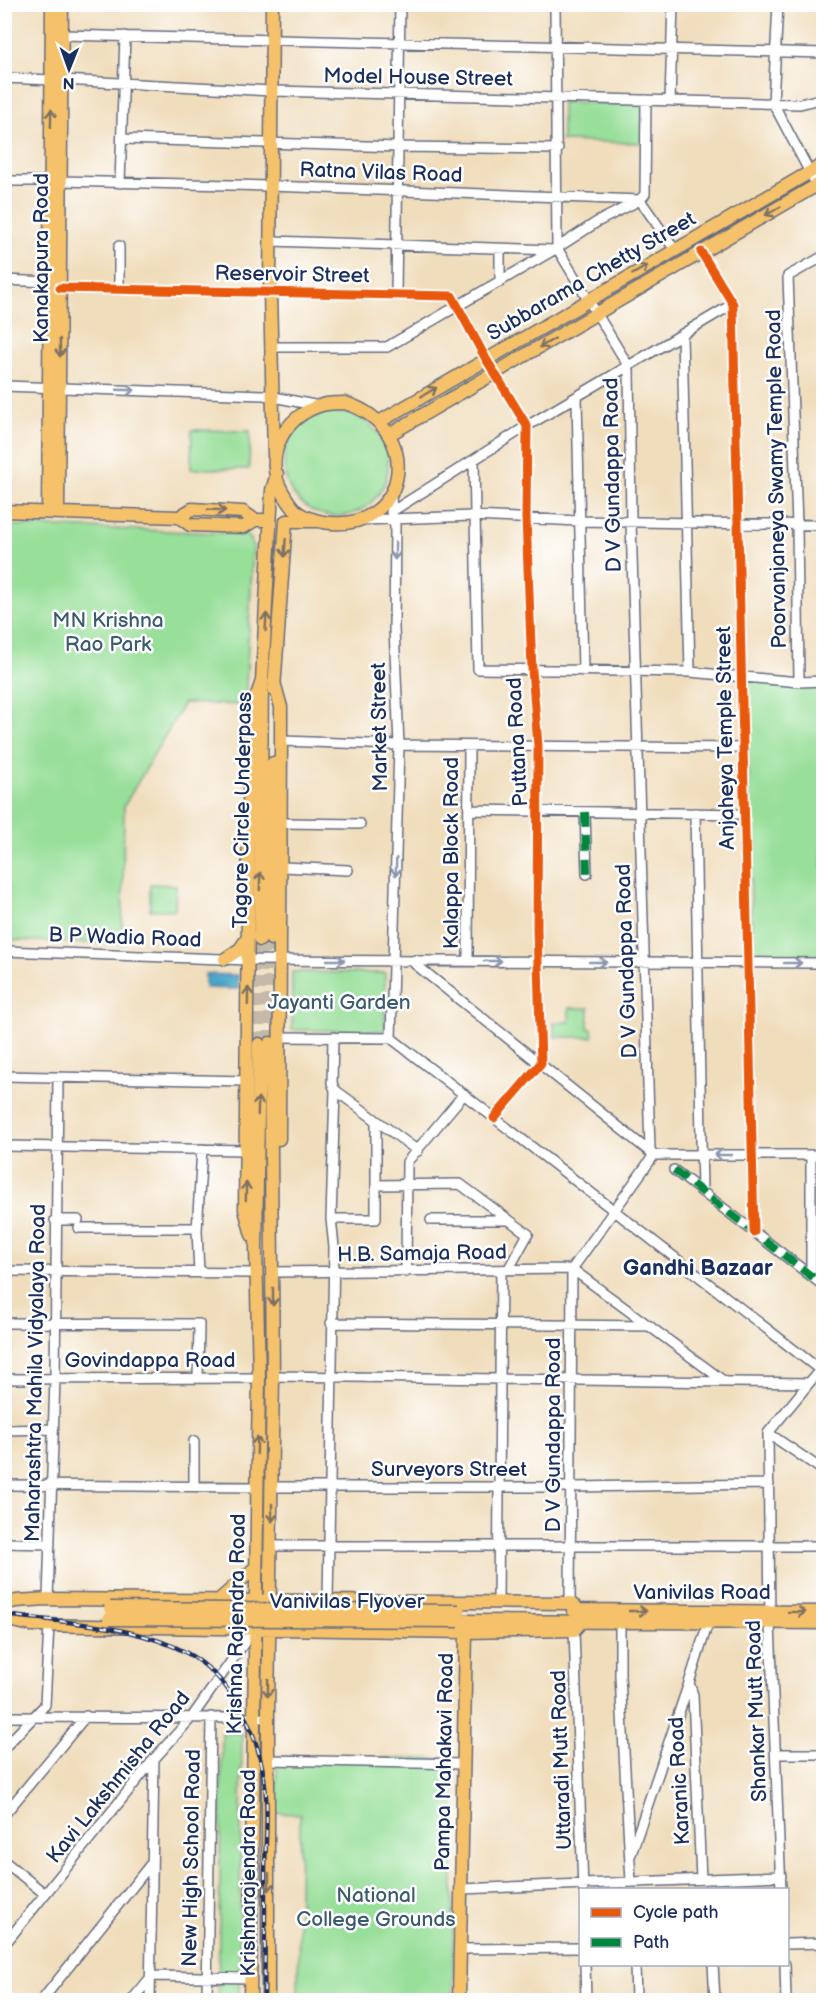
<svg xmlns="http://www.w3.org/2000/svg" width="828" height="2005" viewBox="0 0 828 2005" font-family="'Balsamiq Sans',sans-serif">
  <style>
    .green { fill: #98df99; stroke: #5a877c; stroke-width: 1.5 }
    .water { fill: #4aa5c8; stroke: #326a93; stroke-width: 1.5 }
    .lines { fill: none; stroke-linecap: round; stroke-linejoin: round }
    .major-tunnel { stroke: #c5baa9; stroke-width: 12; stroke-dasharray: 12 6; stroke-linecap: butt }
    .minor-casing { stroke: #666c7f; stroke-width: 12 }
    .major-casing { stroke: #666c7f; stroke-width: 15 }
    .minor { stroke: #fff; stroke-width: 9 }
    .major { stroke: #f5c16b; stroke-width: 12 }
    .rail-casing { stroke: #1b2f5e; stroke-width: 4.5 }
    .rail { stroke: #fff; stroke-width: 2; stroke-dasharray: 7; stroke-linecap: butt }
    .major-bridge-casing { stroke: #666c7f; stroke-width: 15; stroke-linecap: butt }
    .major-bridge { stroke: #f5c16b; stroke-width: 12 }
    .quiet { stroke: #00873e; stroke-width: 8; stroke-dasharray: 15 8; stroke-linecap: butt }
    .cycleway-casing { stroke: #fff; stroke-width: 13 }
    .cycleway { stroke: #e8590c; stroke-width: 9 }
    .oneway { stroke: #7d7164 }
    .oneway2 { stroke: #8d97ae }
    .labels { text-anchor: middle; stroke-width: 5; stroke-linejoin: round; paint-order: stroke }
    .street-label { font-size: 21px; fill: #1b2f5e; stroke: #fff }
    .park-label { font-size: 21px; fill: #3a5b6d; stroke: #fff }
    .neighbourhood-label { font-size: 22px; font-weight: bold; fill: #1b2f5e; stroke: #fff }
  </style>
  <rect width="100%" height="100%" fill="#fff"/>
  <filter id="ink" filterUnits="userSpaceOnUse"><feTurbulence type="fractalNoise" baseFrequency=".0167" numOctaves="2"/><feDisplacementMap in="SourceGraphic" scale="12" xChannelSelector="R" yChannelSelector="G"/><feConvolveMatrix kernelMatrix="1 2 1 2 8 2 1 2 1" color-interpolation-filters="sRGB"/></filter>
  <filter id="wash" filterUnits="userSpaceOnUse"><feTurbulence type="fractalNoise" baseFrequency=".008" numOctaves="4" result="noise"/><feDisplacementMap in="SourceGraphic" scale="24" xChannelSelector="R" yChannelSelector="G"/><feGaussianBlur stdDeviation="1.35" result="paint"/><feColorMatrix in="noise" values="0 0 0 0 0 0 0 0 0 0 0 0 0 0 0 0 0 1.4 0 .05"/><feComposite in="paint" operator="in"/></filter>
  <g filter="url(#wash)">
    <rect width="100%" height="100%" fill="#f0ddbc"/>
    <path class="green" d="M562,102L643,104L642,143L562,141Z
      M284 464a52 52 0 1 1 104 0a52 52 0 1 1-104 0Z
      M192,430L250,431L249,469H191Z
      M5,525L245,534L251,539L253,548L245,705L184,703L124,806L122,944L5,940Z
      M747,678L823,684V957H752Z
      M150,884L176,885L175,910H150Z
      M292,972L385,973V1031L292,1030Z
      M569,1008H589L588,1028L592,1029L593,1037H555L554,1022H569Z
      M816,1163H823V1215H815Z
      M222,1733H242L239,2000H218Z
      M277,1757L453,1759V2000H298L300,1814L276,1813Z"/>
    <path class="water" d="M205,974L238,975V989L205,988Z"/>
  </g>
  <g filter="url(#ink)">
    <g class="lines">
      <path class="major-tunnel" d="M270,1043L271,939
        M259,1044L260,940"/>
      <g class="minor-casing">
        <path id="minor" d="M555,4L557,248L629,367L631,522L650,1150L654,1155
          M778,4L773,103L824,199
          M62,35L824,53
          M4,78L52,80
          M62,80L273,91L800,104L824,98
          M670,101L673,4
          M123,139L400,147L558,149
          M4,181H50
          M60,181L271,186L640,200L675,250
          M120,183L125,36
          M270,241L554,250
          M701,252L733,304L754,1232
          M4,280L49,282
          M500,282V249
          M60,288L452,296L486,359L527,426L526,518L532,670L538,746L537,930L541,1063L494,1118
          M119,290V246
          M396,293L400,4
          M682,335L690,672
          M270,347H387L557,248L597,222L640,200L645,194L646,100
          M4,386L264,395L319,406
          M577,398L583,671
          M474,461L478,669L690,672L799,682L824,681
          M391,493L392,517L395,526L394,628L399,745L391,1038
          M391,512L527,426L733,304
          M364,520L473,516L579,521L824,525
          M799,682L797,525L788,276L824,256
          M281,741L399,745L743,748
          M469,810L745,814
          M585,812L587,874
          M695,813L702,1192
          M281,823L360,824
          M282,867L348,870
          M4,951L249,960L824,963
          M415,960V964L650,1152
          M468,961L469,746
          M281,1037L391,1038
          M391,1038L824,1373
          M4,1076L247,1081
          M335,1090L418,1151
          M4,1146L246,1150
          M654,1155H824
          M674,1170L824,1286
          M376,1185L460,1184L528,1234L508,1270
          M331,1219H376V1121
          M55,1220H78
          M431,1220H509
          M79,1228H197
          M572,1269L725,1382
          M4,1271L256,1273
          M273,1272L572,1269
          M406,1272L407,1162L464,1094
          M199,1273L197,1230L202,1149
          M811,1276V1155
          M4,1323L199,1324L198,1378
          M331,1323L650,1326
          M273,1376L809,1383
          M4,1379L259,1378
          M4,1430L53,1429
          M768,1433L824,1471
          M4,1485L257,1487
          M194,1486V1441
          M272,1487H573L769,1484
          M4,1543L50,1544
          M272,1546H824
          M48,1599L55,1378L58,1078
          M328,1601L334,1247L331,1219L335,1090L332,1083L333,1037
          M498,1602L501,1270
          M570,1603L572,1269L654,1155
          M620,1623V1676L631,1882
          M574,1630L583,1889
          M4,1717L260,1718
          M4,1748L45,1705L49,1625
          M777,1754H824
          M268,1760L463,1764
          M4,1815L86,1716
          M631,1854L689,1683
          M4,1861L45,1894
          M701,1879L693,1695L689,1683L708,1623
          M461,1889L781,1876
          M781,1890L770,1624L768,1433L823,1366
          M788,1944L824,1943
          M4,1945L154,1759L192,1717L254,1629
          M460,1949L580,1948
          M585,1964L586,2000
          M635,1964L636,2000
          M713,1964L715,2000
          M785,1964L786,2000
          M42,2000L150,1865
          M132,2000L152,1976L251,1978
          M150,2000L154,1759
          M207,2000L211,1717"/>
      </g>
      <g class="major-casing">
        <path id="major" d="M272,4L270,293L274,456
          M345,403C428,429 407,536 323,522C299,517 294,512 282,491C262,456 285,415 322,405C329,403 337,403 345,403Z
          M379,422L824,164
          M390,434L824,181
          M4,511L179,517L190,525L244,527L255,520
          M48,512L52,4
          M58,512L62,4
          M179,517L192,509L243,512L255,520H263
          M274,682L281,707V741L279,1139
          M274,689L286,521H319
          M271,939L273,763
          M260,940L262,681L272,490L277,474
          M225,959L240,949L249,936
          M252,1235L245,1210L250,715L262,681
          M219,1600L256,1567
          M4,1604L16,1601L48,1599L570,1603L579,1610
          M573,1610L824,1612
          M4,1619L31,1625L466,1632L574,1630L581,1622
          M459,1621L824,1623
          M250,2000L259,1378L256,1248L259,1044
          M268,2000V1712L273,1376L270,1043
          M459,2000L466,1632"/>
      </g>
      <use href="#minor" class="minor"/>
      <use href="#major" class="major"/>
      <g class="rail-casing">
        <path id="rail" d="M4,1615C60,1622 122,1624 175,1647C229,1671 259,1729 265,1786C269,1814 265,1844 265,1873C265,1915 265,1958 264,2000"/>
      </g>
      <use href="#rail" class="rail"/>
      <g class="major-bridge-casing">
        <path id="major-bridge" d="M110,1608L459,1611
          M109,1619L459,1621"/>
      </g>
      <use href="#major-bridge" class="major-bridge"/>
      <path class="quiet" d="M585,812L587,874
        M674,1170L824,1286"/>
      <g class="cycleway-casing">
        <path id="cycleway" d="M701,252L733,304L754,1232
          M60,288L452,296L486,359L527,426L526,518L532,670L538,746L537,930L541,1063L494,1118"/>
      </g>
      <use href="#cycleway" class="cycleway"/>
    </g>
    <defs><path id="oneway-shaft" d="M-6 0H5M1.5-3L5.5 0L1.5 3" fill="none" stroke-width="1.6" stroke-linecap="round" stroke-linejoin="round" transform="scale(1.5)"/></defs>
    <g class="oneway">
      <use href="#oneway-shaft" transform="translate(51 118) rotate(-89)"/>
      <use href="#oneway-shaft" transform="translate(773 211) rotate(150)"/>
      <use href="#oneway-shaft" transform="translate(640 270) rotate(-30)"/>
      <use href="#oneway-shaft" transform="translate(547 343) rotate(150)"/>
      <use href="#oneway-shaft" transform="translate(60 348) rotate(89)"/>
      <use href="#oneway-shaft" transform="translate(429 392) rotate(-30)"/>
      <use href="#oneway-shaft" transform="translate(217 510) rotate(3)"/>
      <use href="#oneway-shaft" transform="translate(285 548) rotate(94)"/>
      <use href="#oneway-shaft" transform="translate(266 622) rotate(-87)"/>
      <use href="#oneway-shaft" transform="translate(260 881) rotate(-89)"/>
      <use href="#oneway-shaft" transform="translate(248 996) rotate(-89)"/>
      <use href="#oneway-shaft" transform="translate(258 1106) rotate(-89)"/>
      <use href="#oneway-shaft" transform="translate(246 1191) rotate(-89)"/>
      <use href="#oneway-shaft" transform="translate(273 1297) rotate(90)"/>
      <use href="#oneway-shaft" transform="translate(257 1445) rotate(-89)"/>
      <use href="#oneway-shaft" transform="translate(272 1513) rotate(90)"/>
      <use href="#oneway-shaft" transform="translate(638 1611)"/>
      <use href="#oneway-shaft" transform="translate(797 1612) rotate(1)"/>
      <use href="#oneway-shaft" transform="translate(268 1688) rotate(91)"/>
      <use href="#oneway-shaft" transform="translate(269 1882) rotate(90)"/>
    </g>
    <g class="oneway2">
      <use href="#oneway-shaft" transform="translate(126 390) rotate(2)"/>
      <use href="#oneway-shaft" transform="translate(395 551) rotate(91)"/>
      <use href="#oneway-shaft" transform="translate(396 867) rotate(92)"/>
      <use href="#oneway-shaft" transform="translate(336 960)"/>
      <use href="#oneway-shaft" transform="translate(493 961)"/>
      <use href="#oneway-shaft" transform="translate(598 962)"/>
      <use href="#oneway-shaft" transform="translate(793 963)"/>
      <use href="#oneway-shaft" transform="translate(723 1155) rotate(-180)"/>
    </g>
  </g>
  <g class="labels">
    <g class="street-label">
      <text transform="translate(418 77) rotate(1)" y="7">Model House Street</text>
      <text transform="translate(381 172) rotate(2)" y="7">Ratna Vilas Road</text>
      <text transform="translate(41 258) rotate(-90)" y="7">Kanakapura Road</text>
      <text transform="translate(292 274) rotate(1)" y="7">Reservoir Street</text>
      <text transform="translate(591 276) rotate(-30)" y="7">Subbarama Chetty Street</text>
      <text transform="translate(612 475) rotate(-91)" y="7">D V Gundappa Road</text>
      <text transform="translate(776 479) rotate(-91)" y="7">Poorvanjaneya Swamy Temple Road</text>
      <text transform="translate(379 727) rotate(-91)" y="7">Market Street</text>
      <text transform="translate(725 738) rotate(-91)" y="7">Anjaheya Temple Street</text>
      <text transform="translate(517 742) rotate(-93)" y="7">Puttana Road</text>
      <text transform="translate(242 810) rotate(-89)" y="7">Tagore Circle Underpass</text>
      <text transform="translate(451 853) rotate(-90)" y="7">Kalappa Block Road</text>
      <text transform="translate(125 937) rotate(2)" y="7">B P Wadia Road</text>
      <text transform="translate(626 961) rotate(-92)" y="7">D V Gundappa Road</text>
      <text transform="translate(422 1253) rotate(-1)" y="7">H.B. Samaja Road</text>
      <text x="150" y="1367">Govindappa Road</text>
      <text transform="translate(35 1373) rotate(-89)" y="7">Maharashtra Mahila Vidyalaya Road</text>
      <text transform="translate(553 1435) rotate(-90)" y="7">D V Gundappa Road</text>
      <text x="449" y="1476">Surveyors Street</text>
      <text x="702" y="1599">Vanivilas Road</text>
      <text x="347" y="1608">Vanivilas Flyover</text>
      <text transform="translate(236 1624) rotate(-89)" y="7">Krishna Rajendra Road</text>
      <text transform="translate(756 1711) rotate(-92)" y="7">Shankar Mutt Road</text>
      <text transform="translate(561 1760) rotate(-92)" y="7">Uttaradi Mutt Road</text>
      <text transform="translate(444 1762) rotate(-89)" y="7">Pampa Mahakavi Road</text>
      <text transform="translate(118 1777) rotate(-51)" y="7">Kavi Lakshmisha Road</text>
      <text transform="translate(679 1781) rotate(-93)" y="7">Karanic Road</text>
      <text transform="translate(191 1858) rotate(-89)" y="7">New High School Road</text>
      <text transform="translate(248 1873) rotate(-90)" y="7">Krishnarajendra Road</text>
    </g>
    <g class="park-label">
      <text x="108" y="627">MN Krishna<tspan x="108" dy="24">Rao Park</tspan></text>
      <text x="339" y="1009">Jayanti Garden</text>
      <text x="376" y="1902">National<tspan x="376" dy="24">College Grounds</tspan></text>
    </g>
    <g class="neighbourhood-label">
      <text x="698" y="1275">Gandhi Bazaar</text>
    </g>
  </g>
  <rect width="828" height="2005" fill="none" stroke="#fff" stroke-width="24"/>
  <rect x="579" y="1888" width="210" height="78" fill="#ffffff" stroke="#a4acbf" stroke-width="1.5"/>
  <rect x="591" y="1908" width="30" height="9" fill="#e8590c" stroke="#a4acbf" stroke-width="1.5"/>
  <text x="633" y="1918" font-size="18" fill="#1b2f5e">Cycle path</text>
  <rect x="591" y="1938" width="30" height="9" fill="#00873e" stroke="#a4acbf" stroke-width="1.5"/>
  <text x="633" y="1948" font-size="18" fill="#1b2f5e">Path</text>
  <g transform="translate(69 69) rotate(181)" stroke="#ffffff" stroke-width="4.5" paint-order="stroke">
  <path d="M0-4.5L10 22L0 15L-10 22Z" fill="#1b2f5e"/>
  <text y="-9" font-size="16" font-weight="bold" text-anchor="middle" fill="#1b2f5e">N</text>
  </g>
</svg>
